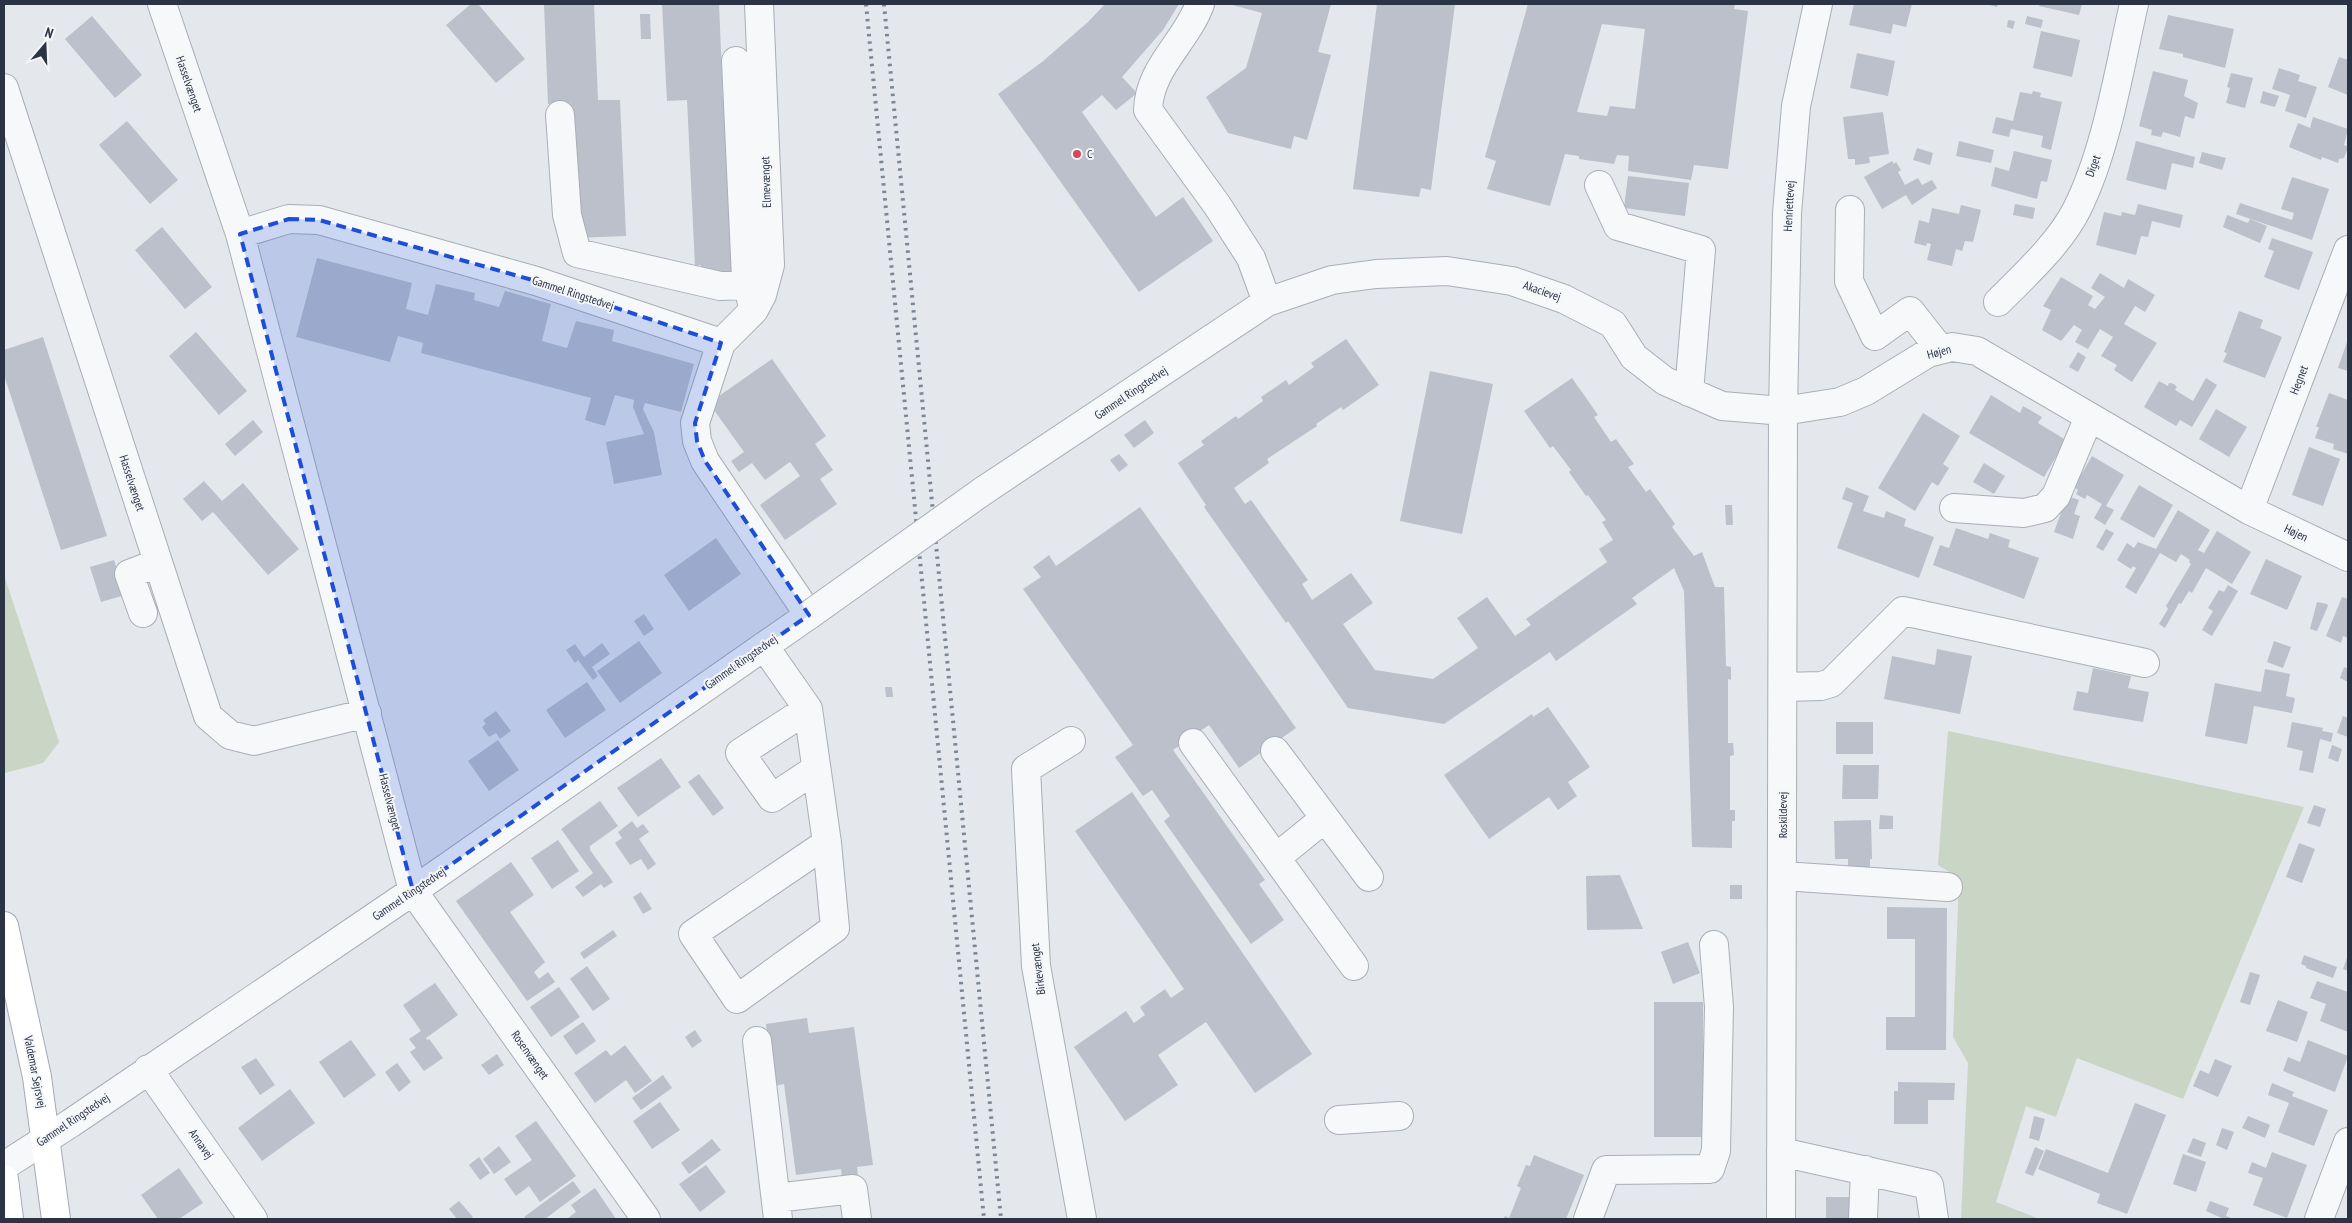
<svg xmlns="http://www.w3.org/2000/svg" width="2352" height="1223" viewBox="0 0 2352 1223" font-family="'PT Sans Narrow',sans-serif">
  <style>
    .green { fill: #c9d6c5 }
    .building { fill: #bbc0ca; fill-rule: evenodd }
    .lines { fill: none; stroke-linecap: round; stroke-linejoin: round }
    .minor-casing { stroke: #a9aeb7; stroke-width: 30 }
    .major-casing { stroke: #a3abb8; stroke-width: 30 }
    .minor { stroke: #f7f8fa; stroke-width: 28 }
    .major { stroke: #fff; stroke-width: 28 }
    .rail { stroke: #7d8696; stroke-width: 4; stroke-dasharray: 2.5 5; stroke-linecap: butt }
    .minor-bridge-casing { stroke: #a9aeb7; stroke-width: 30; stroke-linecap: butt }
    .minor-bridge { stroke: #f7f8fa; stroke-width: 28 }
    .marked { fill: #1d4ed8; fill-opacity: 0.2; stroke: #1d4ed8; stroke-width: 4; stroke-dasharray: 10 6; stroke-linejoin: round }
    .poi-dot { fill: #d1495b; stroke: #f4f6f9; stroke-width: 2 }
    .labels { text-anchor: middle; stroke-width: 4; stroke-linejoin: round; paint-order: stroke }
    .street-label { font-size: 12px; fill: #2b3445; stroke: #f4f6f9 }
    .poi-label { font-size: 12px; fill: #2b3445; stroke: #f4f6f9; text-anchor: start }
  </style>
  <rect width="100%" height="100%" fill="#e4e7ec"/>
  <path class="green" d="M4,575L59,742L43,763L5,773Z
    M1948,731L2304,807L2183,1099L2077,1058L2056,1117L2026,1106L1996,1202L2040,1219H1961L1968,1063L1953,1037L1959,878L1938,865Z"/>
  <path class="building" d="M471,4H478L525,59L496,83L446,25Z
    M544,4H594L598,100H620L626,236L575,238L570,103L548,104Z
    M662,4H719L723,99L735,98V276L702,277L701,265L695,266L687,100L667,101Z
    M1105,4H1179L1163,30L1122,77L1137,93L1116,110L1102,95L1082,112L1156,217L1183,197L1213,241L1139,292L998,94L1042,62L1088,22Z
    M1229,4H1331L1318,52L1331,55L1307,140L1294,136L1291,149L1228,133L1206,97L1246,68L1262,13Z
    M1377,4H1455L1431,190L1421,188L1419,197L1353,189Z
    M1528,4H1735L1734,9L1748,11L1728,169L1694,165L1691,180L1628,171L1629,156L1617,155L1614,164L1579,159V156L1565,154L1550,206L1487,189L1496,161L1485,157ZM1602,24L1645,29L1635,109L1610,106L1607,116L1577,112Z
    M1854,4H1912L1906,27L1893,24L1891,34L1849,25Z
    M1986,4H1998L1997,7Z
    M2040,4H2082L2079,15L2039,6Z
    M640,14H650L651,39H641Z
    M2168,15L2234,29L2225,68L2183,57V54L2159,49Z
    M92,16L142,75L115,98L65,39Z
    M2027,16L2043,20L2041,28L2025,24Z
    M2008,20L2015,21L2013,29L2007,27Z
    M2041,31L2080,40L2072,77L2033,68Z
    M1857,53L1895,61L1888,96L1850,88Z
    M2339,57L2348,60V95L2328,87Z
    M2279,68L2300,75L2298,81L2317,87L2306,118L2285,111L2290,95L2272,89Z
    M2153,71L2188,80L2184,96L2198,103L2194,119L2185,116L2180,137L2163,132L2161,137L2151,135L2152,130L2139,126Z
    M2231,73L2253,78L2245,108L2226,103L2230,88L2227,87Z
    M2033,91L2041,93L2040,97L2062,102L2051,150L2041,147L2043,136L2011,129L2009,137L1992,133L1996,117L2013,121L2020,92L2032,94Z
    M2263,91L2279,96L2275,107L2260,103Z
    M1883,112L1889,154L1869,157L1870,163L1855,165V159H1848L1843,117Z
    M2313,117L2348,129L2344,145L2348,147L2344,158L2339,159L2338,163L2322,157L2321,160L2289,147L2298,123L2310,128Z
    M127,121L178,180L150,204L99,145Z
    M1959,141L1994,150L1991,163L1956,156Z
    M2136,141L2195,157L2193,168L2172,163L2166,190L2126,180Z
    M1917,148L1933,153L1930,165L1913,160Z
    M2014,151L2052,160L2047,182L2041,181L2037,199L1991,186L1995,167L2009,171Z
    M2202,152L2226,158L2222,170L2199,163Z
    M1892,161L1894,164L1896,162L1901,170L1898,172L1905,185L1918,178L1922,185L1932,180L1937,188L1912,205L1906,195L1882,209L1864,177Z
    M1628,176L1689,183L1685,216L1624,208Z
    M2292,177L2329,189L2312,240L2236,214L2240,203L2292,220L2294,213L2281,209Z
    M2015,204L2035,208L2033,219L2013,215Z
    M2138,204L2183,215L2180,228L2152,221L2148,237L2141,236L2136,255L2096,245L2104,212L2121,216L2122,212L2135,215Z
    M1961,205L1981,210L1973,242L1965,241L1962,251L1956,249L1952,266L1927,260L1931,244L1927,243L1926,246L1914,243L1919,220L1929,223L1932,208L1959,214Z
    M2227,215L2248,223L2250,219L2267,226L2260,243L2223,227Z
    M162,227L212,287L185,309L135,250Z
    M2272,238L2313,252L2299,290L2264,277L2274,251L2268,249Z
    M317,258L412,283L406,309L428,315L436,284L475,293L474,300L499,307L505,291L551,304L542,341L567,348L576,321L614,330L612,341L694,364L681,412L645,403L643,409L654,432L662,475L614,484L606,442L644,434L633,407L634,400L615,395L605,426L585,420L591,398L421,353L423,343L398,336L390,362L296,337Z
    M2100,273L2124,288L2128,279L2155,295L2145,312L2135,306L2124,324L2157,343L2132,382L2114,370L2117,365L2101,356L2113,337L2100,329L2088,349L2075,342L2082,330L2074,325L2061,341L2042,330L2051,310L2043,306L2061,277L2093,296L2088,305L2095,309L2105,297L2091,288Z
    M2239,311L2263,320L2260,328L2282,337L2265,378L2223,362L2227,353L2224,352Z
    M196,332L247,391L219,415L169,356Z
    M43,337L107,536L61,550L4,375V350Z
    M1346,339L1379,385L1343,410L1341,407L1316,424L1317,426L1267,459L1269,463L1234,488L1245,504L1251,500L1308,580L1302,584L1312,600L1351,573L1373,603L1343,624L1375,670L1433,679L1478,648L1457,618L1487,597L1515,636L1531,625L1526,619L1607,562L1599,549L1613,540L1602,522L1606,520L1588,495L1586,496L1569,472L1571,470L1553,446L1550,448L1524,411L1572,378L1598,415L1594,417L1611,442L1616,439L1634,464L1628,467L1646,492L1650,489L1675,524L1672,527L1694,556L1702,552L1715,587H1724L1726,666L1731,667V680L1728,679V743H1733L1734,755L1730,756V810H1735V821H1732V848L1692,847L1684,591L1674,568L1632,598L1637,604L1556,661L1550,652L1444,724L1348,708L1288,621L1286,623L1204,507L1206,505L1178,463L1204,445L1201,441L1236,416L1238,419L1263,401L1261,397L1286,380L1289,385L1314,367L1311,363Z
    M2348,339V371L2338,368Z
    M2078,352L2086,357L2078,372L2069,367Z
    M772,359L826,436L815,444L833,470L820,479L837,504L785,540L760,505L800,476L790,462L765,480L752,463L739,472L731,461L744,452L709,403Z
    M1430,371L1493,384L1462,534L1400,521Z
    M2206,378L2217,385L2192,427L2180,420L2176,426L2144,407L2159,381L2168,386L2169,383L2174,384L2177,387L2175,390L2193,401Z
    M2329,393L2348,400V454L2333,449L2334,444L2315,438L2319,427H2316Z
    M1991,395L2020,413L2023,406L2042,417L2038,423L2066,440L2044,477L1969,433Z
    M2216,409L2247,427L2229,457L2199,439Z
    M1923,413L1960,436L1943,464L1949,468L1938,486L1932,482L1915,511L1878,488Z
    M253,420L263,432L235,456L225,444Z
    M1145,420L1154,433L1134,448L1124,435Z
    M2309,447L2340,459L2323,506L2292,495Z
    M1119,454L1128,465L1119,472L1110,460Z
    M2092,456L2124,475L2106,506L2114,510L2105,525L2094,518L2102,504L2087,495L2085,499L2076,494L2078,490L2074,487Z
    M1984,463L2005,476L1994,494L1973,482Z
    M204,481L222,501L243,483L299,549L268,575L213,512L202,521L183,499Z
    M2139,485L2173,505L2154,538L2120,519Z
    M1846,487L1869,496L1863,511L1884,518L1886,511L1906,519L1904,526L1934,537L1919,578L1837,548L1853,503L1842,499Z
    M2067,496L2079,500L2074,514L2080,516L2073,539L2054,532Z
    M1725,505H1732L1733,525H1726Z
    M1140,507L1296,728L1239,768L1209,725L1173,750L1265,880L1259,884L1284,920L1251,944L1164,821L1170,816L1152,790L1143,796L1115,757L1133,745L1023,589L1041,577L1033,567L1049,555L1056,566Z
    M2178,510L2210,530L2198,550L2204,553L2217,531L2251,552L2232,584L2206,568L2192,593L2189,591L2181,604L2179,603L2165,628L2159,624L2168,609L2166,606L2191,564L2189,562L2190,560L2181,554L2176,562L2160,553L2136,594L2125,587L2136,568L2133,566L2131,569L2117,560L2127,543L2134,548L2138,542L2156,549Z
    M1956,528L1988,539L1990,533L2010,540L2008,547L2039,558L2024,599L1933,565L1940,545L1949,548Z
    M2106,529L2114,533L2103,551L2096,547Z
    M716,538L741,574L689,611L664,575Z
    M2266,559L2302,576L2287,610L2250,594Z
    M114,560L125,595L101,602L90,567Z
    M2228,585L2238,591L2212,636L2202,630L2213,611L2208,608L2219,590L2224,592Z
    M2342,597L2348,599V638L2343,636L2341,643L2326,636Z
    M2317,602L2327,604L2328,606L2317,631L2310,629Z
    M644,614L654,629L644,636L634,621Z
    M639,641L662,673L620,703L597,671Z
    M2274,641L2291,647L2283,668L2267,662Z
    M602,643L610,654L592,667L598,676L593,680L578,660L575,663L566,650L575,644L584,657Z
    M1937,649L1972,656L1960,714L1884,699L1892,656L1935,665Z
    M2344,667L2348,669V682L2340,678Z
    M2093,668L2131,676L2128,688L2149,692L2143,722L2073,710L2077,691L2088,693Z
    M2265,669L2290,674L2286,696L2295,698L2292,713L2254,706L2247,744L2205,736L2215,683L2261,692Z
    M587,682L606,710L565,738L546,710Z
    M885,687H892L893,697H886Z
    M1548,707L1590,767L1568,782L1577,796L1558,810L1549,797L1489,839L1444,775L1532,714L1533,717Z
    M496,711L511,731L500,739L496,733L489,737L482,727L486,724L483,720Z
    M2343,716L2348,718V737L2337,733Z
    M1836,722H1873V754H1836Z
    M2292,722L2323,728L2322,731L2333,733L2331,742L2320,739L2313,773L2299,770L2303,751L2287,747Z
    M498,740L519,770L489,791L468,761Z
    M2332,745L2342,749L2338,762L2328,758Z
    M661,758L681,787L638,817L617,788Z
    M1843,765H1879L1878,799H1842Z
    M699,774L724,808L713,816L688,782Z
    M1132,792L1312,1054L1255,1093L1206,1022L1158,1055L1178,1085L1125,1121L1074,1047L1126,1011L1134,1023L1145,1015L1140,1007L1165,989L1171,998L1184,989L1075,831Z
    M600,801L618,826L590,846V850L613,882L604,888L601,884L583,897L575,887L593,873L561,829Z
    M2314,805L2326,809L2320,827L2307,823Z
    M1880,815L1893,816V829H1879Z
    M1871,820L1872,859H1870V869H1848V859H1835L1834,821Z
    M632,821L637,828L643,824L649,832L639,839L656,864L648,870L641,859L630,865L615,843L622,838L618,832Z
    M558,840L579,871L552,889L531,858Z
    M2299,843L2315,849L2302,883L2286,877Z
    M511,862L534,895L510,912L545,962L534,972L539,979L548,972L555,982L527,1001L456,901Z
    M1620,875L1643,929L1587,930L1586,876Z
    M1730,885H1742V899H1730Z
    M641,892L652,909L643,914L633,897Z
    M1887,907L1947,908L1946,1050H1886V1017H1915V939H1887Z
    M613,930L617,936L584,959L580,953Z
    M1688,942L1700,973L1673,984L1661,952Z
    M2304,955L2337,967L2333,978L2306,968V966L2301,964Z
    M2348,955V971L2343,969Z
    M587,966L610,999L593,1011L570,979Z
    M2250,972L2260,975L2250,1005L2240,1002Z
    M2317,981L2348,992V1032L2320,1021L2326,1004L2310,998Z
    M435,983L458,1015L426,1038L427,1040L429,1039L443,1058L424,1071L410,1052L416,1048L409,1039L421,1031L403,1005Z
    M559,987L580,1017L551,1037L530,1007Z
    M2278,1000L2308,1012L2297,1042L2266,1031Z
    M1654,1002H1703V1137H1654Z
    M807,1018L809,1033L854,1027L873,1165L857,1167L858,1175L842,1177L841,1169L796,1175L784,1084L775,1086L766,1024Z
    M583,1022L596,1041L576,1055L563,1036Z
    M695,1030L702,1041L692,1048L685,1037Z
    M351,1040L376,1075L344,1098L319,1062Z
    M2308,1040L2348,1056L2335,1092L2283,1071L2288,1057L2300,1062Z
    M625,1045L652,1081L635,1093L626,1080L595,1103L574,1073L606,1050L611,1056Z
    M497,1054L504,1065L489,1075L481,1065Z
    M256,1058L275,1085L260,1095L241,1067Z
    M2215,1059L2232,1066L2218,1097L2193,1086L2200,1070L2209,1074Z
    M397,1063L411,1082L399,1092L385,1072Z
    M663,1075L672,1088L641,1110L632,1098Z
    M1898,1082L1955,1083L1954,1100H1928V1124H1894V1091H1898Z
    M2272,1083L2294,1092L2292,1096L2328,1110L2314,1146L2278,1132L2289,1103L2268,1095Z
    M290,1089L315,1123L262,1161L238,1128Z
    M660,1102L680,1130L652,1149L633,1121Z
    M2135,1103L2166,1115L2127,1214L2097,1203L2100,1194L2038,1169L2046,1149L2108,1173Z
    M2034,1116L2045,1119L2039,1141L2029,1138Z
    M2248,1116L2270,1125L2265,1138L2242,1128Z
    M536,1121L576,1176L540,1202L529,1186L516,1196L504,1179L532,1160L515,1136Z
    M2222,1128L2234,1132L2227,1150L2216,1145Z
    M2193,1138L2206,1143L2201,1157L2187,1152Z
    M712,1139L721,1150L689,1174L681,1163Z
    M499,1146L511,1162L494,1174L483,1159Z
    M2035,1147L2044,1151L2033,1176L2025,1173Z
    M2272,1152L2307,1165L2287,1218L2253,1205L2263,1178L2248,1173L2252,1162L2266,1168Z
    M2183,1154L2206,1162L2196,1192L2173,1184Z
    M1534,1155L1584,1175L1566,1219H1503L1505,1216L1509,1218L1521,1188L1517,1186L1526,1165L1530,1166Z
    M479,1157L490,1173L480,1180L469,1165Z
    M706,1165L726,1192L700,1212L679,1184Z
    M179,1168L203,1203L179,1219H158L141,1195Z
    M573,1181L581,1192L545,1219H526L524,1217Z
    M595,1188L616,1219H569L568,1218L576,1212L571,1205Z
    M1826,1197H1877V1219H1826Z
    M459,1201L473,1217L470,1219H457L449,1209Z
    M2210,1201L2229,1208L2226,1216L2234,1219H2224L2206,1211Z"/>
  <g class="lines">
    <g class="minor-casing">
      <path id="minor" d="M162,4L240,234L413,891L646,1219
        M1200,4C1186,42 1149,68 1148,110L1217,205L1251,258L1267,302
        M736,61L746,278L752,303
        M4,88L208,716L230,735L254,741L367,713
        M560,115L567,215L577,253L720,286L748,285
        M1599,185L1618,226L1701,250L1689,392
        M1850,210L1849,281L1875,336L1910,311L1940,349
        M1998,302C2025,275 2060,243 2077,209C2107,149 2119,69 2134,4
        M721,343L754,310L762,295L770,265L759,4
        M983,491L1267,302L1332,280L1376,274L1447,271L1512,281L1564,299L1613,324L1634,357L1665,381L1722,406L1783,411L1840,402L1866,391L1928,353L1952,347L1977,351L2249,510L2348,557
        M1954,508L2024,513L2045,508L2056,496L2089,417
        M2249,510L2348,250
        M143,613L129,574L158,563
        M764,646L808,709L827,843L835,928L737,999L693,934L827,843
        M1784,687L1821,686L1831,683L1903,611L2145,663
        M808,709L740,753L772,798L816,769
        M1071,741L1026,769L1036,966L1082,1219
        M1193,743L1354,966
        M1275,751L1369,877
        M1276,858L1325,818
        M1783,876L1948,887
        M757,1041L778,1219
        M148,1069L253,1219
        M1339,1120L1399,1116
        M1781,1152L1929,1185L1934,1219
        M4,1166L71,1123L413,891L809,615L705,461L697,441L695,423L721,343L536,281L319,220L289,219L240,234
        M776,1198L853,1189L857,1219
        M1588,1219L1606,1170L1710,1169L1716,1151L1719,1007L1714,945
        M1781,1219L1783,411L1787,213L1796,106L1818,4
        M1863,1219L1865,1170
        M2319,1219L2348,1142"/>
    </g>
    <g class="major-casing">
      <path id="major" d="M4,926L37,1077L56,1219
        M4,1179L9,1219"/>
    </g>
    <use href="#minor" class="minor"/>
    <use href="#major" class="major"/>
    <path class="rail" d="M866,4L984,1219
      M884,4L1001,1219"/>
    <g class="minor-bridge-casing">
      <path id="minor-bridge" d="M809,615L983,491"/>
    </g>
    <use href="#minor-bridge" class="minor-bridge"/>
  </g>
  <path class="marked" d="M289,219L319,220L536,281L721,343L695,423L697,441L705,461L809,615L413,891L240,234Z"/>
  <circle class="poi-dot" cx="1077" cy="154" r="5"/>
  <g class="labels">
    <g class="street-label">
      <text transform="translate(189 84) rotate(71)" y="4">Hasselvænget</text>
      <text transform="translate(2093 166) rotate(-70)" y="4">Diget</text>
      <text transform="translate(766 182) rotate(-92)" y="4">Elmevænget</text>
      <text transform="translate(1789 206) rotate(-87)" y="4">Henriettevej</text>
      <text transform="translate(1542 291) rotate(19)" y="4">Akacievej</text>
      <text transform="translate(573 293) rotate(18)" y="4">Gammel Ringstedvej</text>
      <text transform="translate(1939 352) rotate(-15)" y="4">Højen</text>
      <text transform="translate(2299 380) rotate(-69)" y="4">Hegnet</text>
      <text transform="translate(1131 393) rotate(-34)" y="4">Gammel Ringstedvej</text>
      <text transform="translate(132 483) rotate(72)" y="4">Hasselvænget</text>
      <text transform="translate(2296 533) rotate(25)" y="4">Højen</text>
      <text transform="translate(741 662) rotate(-35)" y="4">Gammel Ringstedvej</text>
      <text transform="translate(390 802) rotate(76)" y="4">Hasselvænget</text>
      <text transform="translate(1783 815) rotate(-90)" y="4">Roskildevej</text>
      <text transform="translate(409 894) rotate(-34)" y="4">Gammel Ringstedvej</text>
      <text transform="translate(1038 969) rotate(-97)" y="4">Birkevænget</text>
      <text transform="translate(530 1055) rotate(55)" y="4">Rosenvænget</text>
      <text transform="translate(35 1072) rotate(79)" y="4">Valdemar Sejrsvej</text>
      <text transform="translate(73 1120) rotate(-34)" y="4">Gammel Ringstedvej</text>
      <text transform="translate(201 1144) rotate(55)" y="4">Annavej</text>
    </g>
    <g class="poi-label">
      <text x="1087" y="158">C</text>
    </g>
  </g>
  <rect width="2352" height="1223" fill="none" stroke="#2b3445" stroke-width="10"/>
  <g transform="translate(45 45) rotate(19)" stroke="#f4f6f9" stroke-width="4" paint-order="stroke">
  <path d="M0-4L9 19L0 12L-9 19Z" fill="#2b3445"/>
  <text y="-8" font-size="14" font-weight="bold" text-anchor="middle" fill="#2b3445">N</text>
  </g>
</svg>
